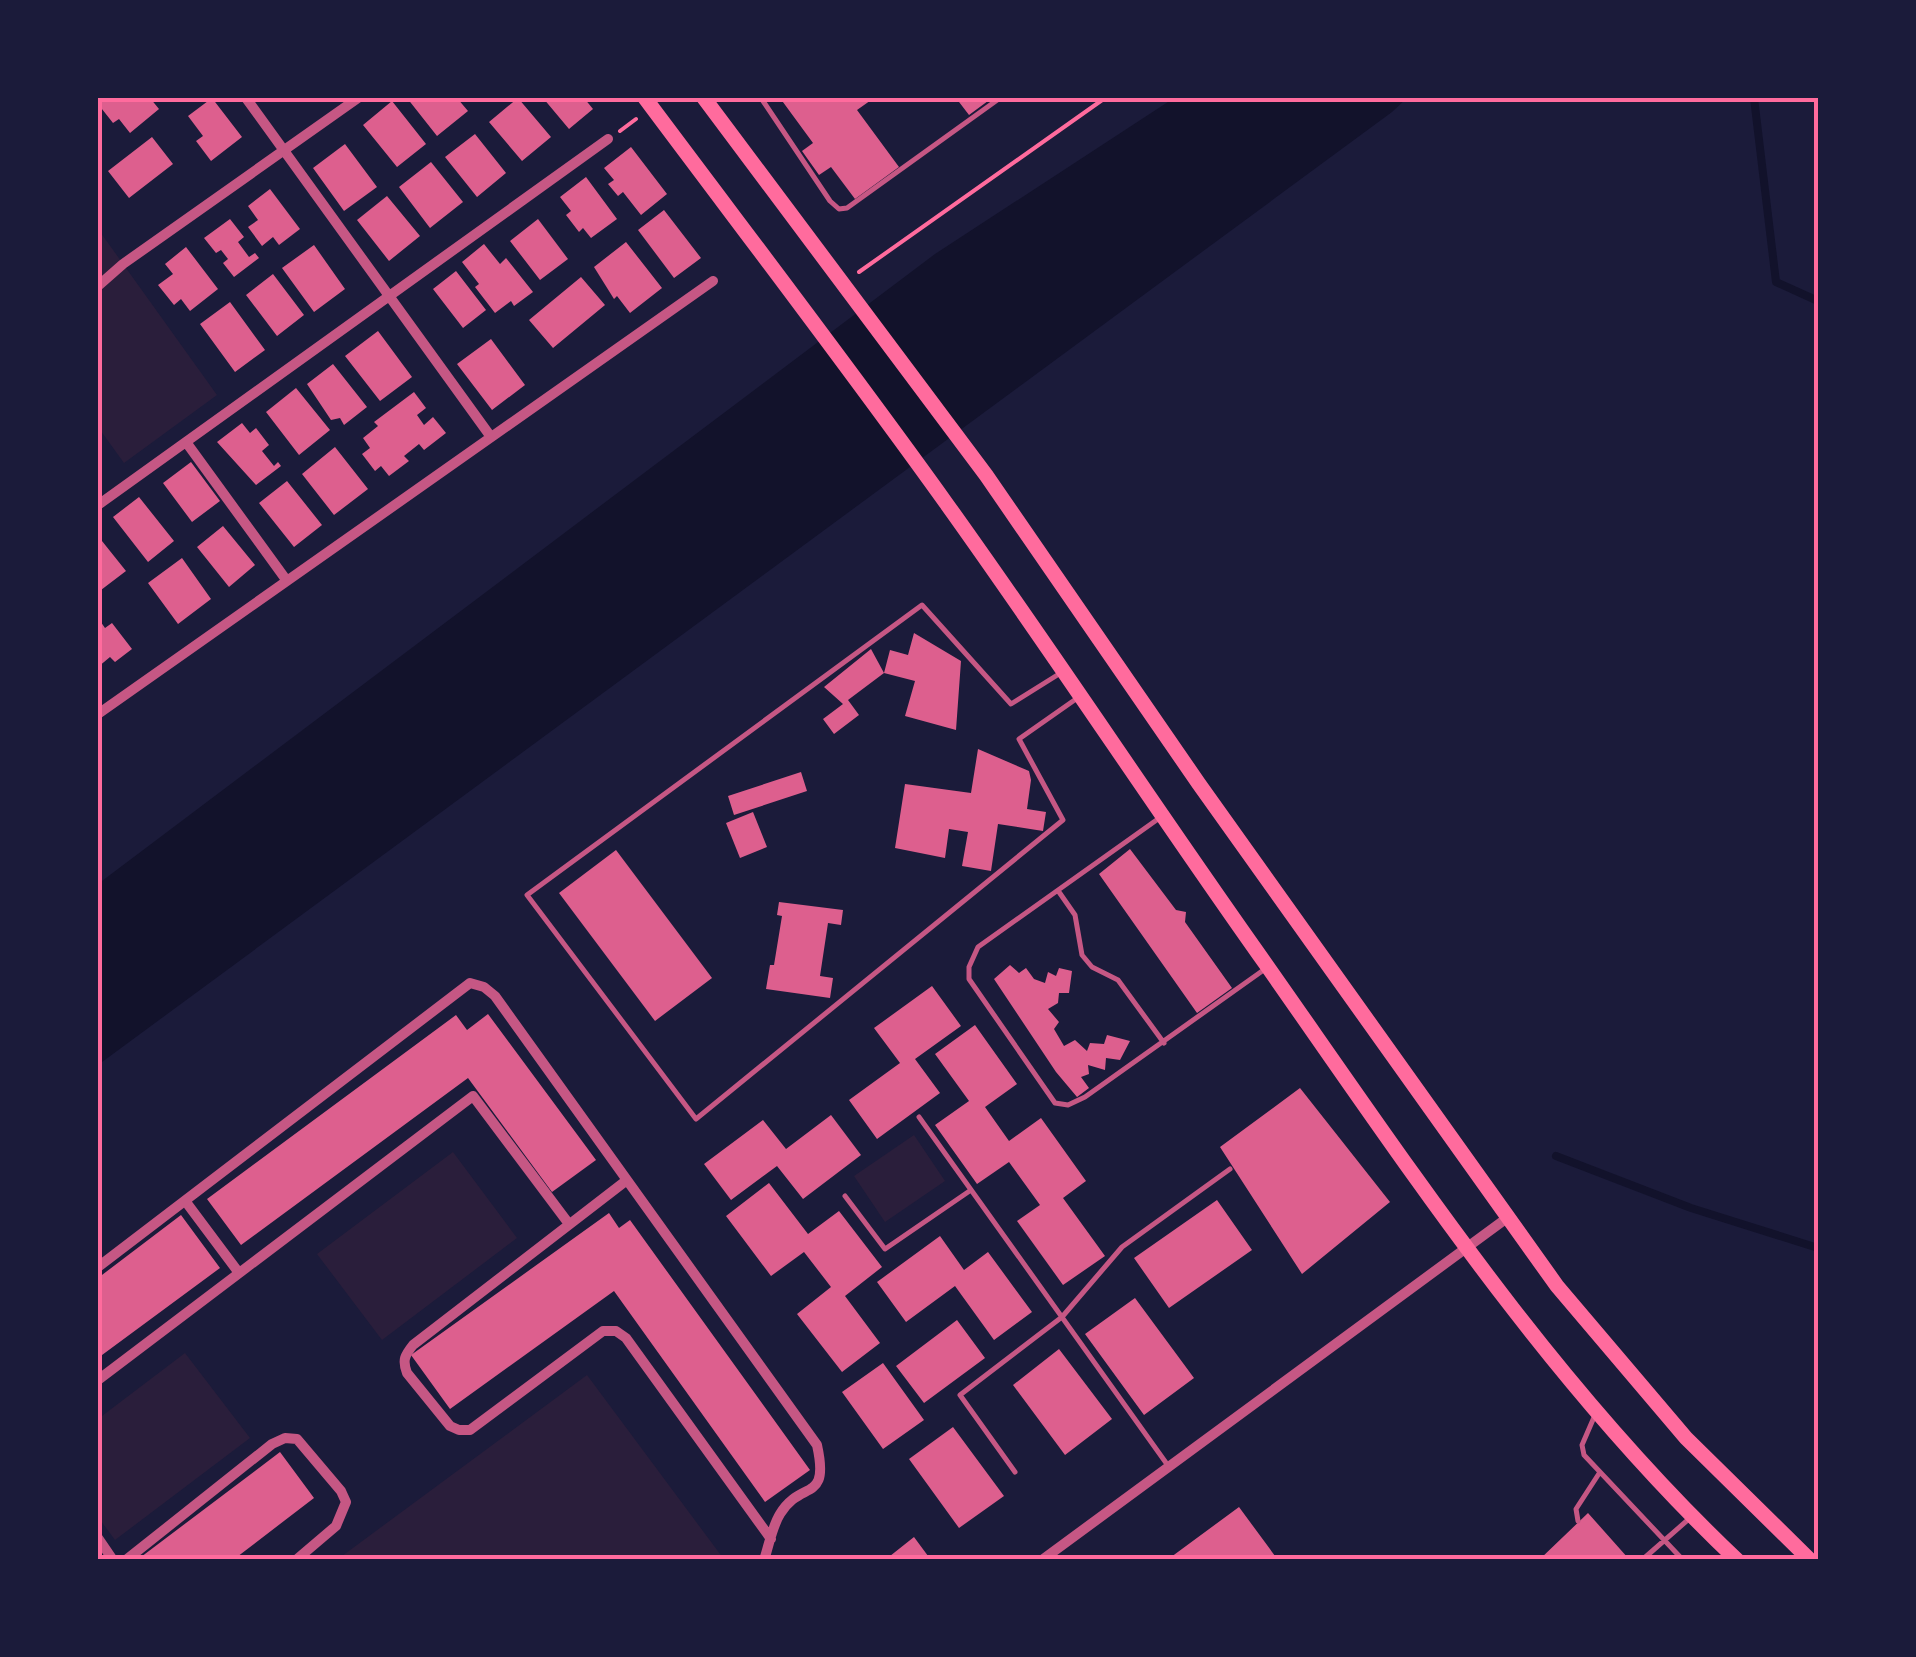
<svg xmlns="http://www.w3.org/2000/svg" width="1916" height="1657" viewBox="0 0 1916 1657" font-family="Karla,sans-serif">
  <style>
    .green { fill: #2a1e3b }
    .water { fill: #12122b }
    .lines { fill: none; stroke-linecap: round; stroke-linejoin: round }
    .stream { stroke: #12122b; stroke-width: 8 }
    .building { fill: #dd5f8e }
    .path { stroke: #ff6b9d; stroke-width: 4 }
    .service { stroke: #c65784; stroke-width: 5 }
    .minor { stroke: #c65784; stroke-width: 10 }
    .secondary { stroke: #ff6b9d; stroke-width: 15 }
    .neatline { fill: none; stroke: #ff6b9d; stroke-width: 4 }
  </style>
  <rect width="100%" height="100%" fill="#1b1b3a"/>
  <path class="green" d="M98,229L217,395L124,463L98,427Z
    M914,1135L945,1181L885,1222L854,1176Z
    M453,1152L517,1238L382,1340L317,1254Z
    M185,1353L250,1438L115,1540L98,1517V1419Z
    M587,1375L723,1558L720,1559H338Z"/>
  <path class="water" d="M1174,98H1407L1392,112L98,1065V884L935,254Z"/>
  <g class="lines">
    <path class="stream" d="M1754,98L1776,282L1818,301
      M1556,1156L1691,1208L1818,1248"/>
  </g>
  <path class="building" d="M102,98H150L159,109L130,133L119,119L113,123L98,104Z
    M212,98L242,137L211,161L196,141L203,136L188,116Z
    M407,98H457L468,111L437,136Z
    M518,98L551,137L522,161L489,122Z
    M543,98H584L593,109L569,129Z
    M780,98H874L857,110L899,167L855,199L831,167L819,175L802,151L813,143Z
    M956,98H992L969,115Z
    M392,101L426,144L397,167L363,125Z
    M475,134L506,173L477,197L445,157Z
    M152,137L173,164L129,198L108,171Z
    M345,144L377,187L344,211L313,168Z
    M631,147L667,194L641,215L623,192L618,196L608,184L614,180L604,168Z
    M431,162L463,202L430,228L399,187Z
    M586,177L617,219L591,238L583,228L579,232L566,215L571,211L560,197Z
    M270,189L300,229L279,245L273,237L262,246L248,227L258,220L248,206Z
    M387,196L420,236L389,261L357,220Z
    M664,210L701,258L674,278L638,230Z
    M230,219L244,237L238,242L249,257L255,253L259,258L234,277L223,263L228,259L221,250L216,253L204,238Z
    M538,219L568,259L540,280L510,241Z
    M626,242L662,288L630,313L617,296L614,299L594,267Z
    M484,244L500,264L506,258L533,292L514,306L511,301L495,313L475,287L479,284L462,262Z
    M314,245L345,289L314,312L282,268Z
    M186,247L218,289L190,311L181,299L174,305L158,285L173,274L165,264Z
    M456,271L486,310L463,328L433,289Z
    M273,274L304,315L277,336L246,295Z
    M581,277L605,305L553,348L529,320Z
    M230,302L265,350L235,372L200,324Z
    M378,331L412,377L380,401L345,356Z
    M491,339L525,385L492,410L457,364Z
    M333,364L367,407L344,425L340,418L331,420L307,384Z
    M296,388L330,430L299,455L266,412Z
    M414,392L426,408L417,415L424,425L433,417L446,433L424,450L419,444L404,456L409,461L389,476L381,466L375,471L362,454L370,448L363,438L378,426L374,422Z
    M242,423L250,433L256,428L269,445L262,451L274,466L278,462L281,466L256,485L217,442Z
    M335,447L368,489L334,515L302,474Z
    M191,462L220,501L192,522L163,483Z
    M287,481L322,525L294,547L259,503Z
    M139,497L174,541L148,562L113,517Z
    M223,526L255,565L229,587L197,547Z
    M98,536L126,571L101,590L98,585Z
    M182,558L211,599L178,624L148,583Z
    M98,618L105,628L112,623L132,649L115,662L110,657L98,667Z
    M914,633L961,661L956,730L905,716L915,681L884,673L890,650L908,655Z
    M871,649L884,673L848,700L859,715L834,734L823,719L843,704L824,687Z
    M978,749L1029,771L1031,780L1027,809L1046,812L1043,831L998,824L991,871L962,866L968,832L949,829L945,858L895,848L905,784L971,793Z
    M801,772L807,791L734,815L728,796Z
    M753,812L767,847L740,858L726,823Z
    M1130,849L1176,910L1186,912L1185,922L1232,988L1197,1013L1099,874Z
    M616,850L712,978L655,1021L559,893Z
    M779,902L843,910L841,925L828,923L820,976L833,978L830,998L766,989L770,965H774L782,916L777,915Z
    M1010,965L1019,973L1026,968L1034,979L1045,983L1048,972L1056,976L1059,968L1072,971L1069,993H1059L1058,1003L1048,1009L1059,1022L1054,1029L1064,1046L1075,1040L1087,1051L1090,1043L1104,1044L1107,1035L1130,1041L1120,1060L1106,1058L1105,1070L1088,1065L1089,1074L1081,1077L1089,1088L1077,1097L1056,1072L994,979Z
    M932,986L961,1026L915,1059L940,1093L877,1139L849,1100L900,1063L874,1028Z
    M488,1014L596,1160L552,1192L468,1078L241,1245L207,1199L456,1015L467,1030Z
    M975,1025L1017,1084L985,1107L1009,1141L1041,1118L1086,1181L1063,1198L1105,1256L1063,1285L1017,1221L1040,1205L1009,1162L977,1184L935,1125L969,1101L935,1054Z
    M1300,1088L1390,1202L1302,1274L1220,1147Z
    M831,1115L861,1155L803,1199L777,1166L731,1200L704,1164L763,1120L786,1149Z
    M769,1183L808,1234L839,1211L882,1267L845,1296L880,1343L842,1372L797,1314L831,1287L804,1252L771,1276L726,1216Z
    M1217,1200L1252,1250L1169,1308L1134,1258Z
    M609,1213L619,1228L630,1220L810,1470L765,1502L614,1291L450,1409L411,1355Z
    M181,1215L220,1268L98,1358V1278Z
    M940,1236L964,1270L988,1252L1032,1312L994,1340L955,1286L906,1322L877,1282Z
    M1135,1298L1194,1378L1144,1415L1085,1334Z
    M957,1320L985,1358L924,1403L896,1366Z
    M1059,1349L1112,1419L1065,1455L1013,1385Z
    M883,1363L924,1420L883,1449L842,1392Z
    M953,1427L1004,1496L959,1528L909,1459Z
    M280,1452L314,1498L233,1560H137Z
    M1239,1507L1278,1560H1167Z
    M1588,1513L1628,1558L1539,1560Z
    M914,1537L931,1560H885Z"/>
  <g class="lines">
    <path class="path" d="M620,131L636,119
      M859,272L1105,98"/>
    <path class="service" d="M765,98L763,101L830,201L839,209L847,208L1000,98
      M1059,674L1011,704L922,605L527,895L696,1119L1063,820L1019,739L1076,699
      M1158,819L978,947L969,967V979L1055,1103L1068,1105L1085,1097L1265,969
      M1059,892L1075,915L1082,955L1092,967L1118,980L1164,1043
      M919,1117L1169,1467
      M845,1196L885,1249L971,1190
      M1595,1415L1582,1445L1584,1455L1683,1560
      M1015,1472L960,1395L1062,1317L1122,1247L1230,1169
      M1578,1521L1576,1509L1600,1472
      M1642,1560L1690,1518"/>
    <path class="minor" d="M246,98L491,437
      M98,286L123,264L358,98
      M186,442L287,581
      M98,505L608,139
      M98,714L713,281
      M627,1180L413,1345C405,1355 402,1360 407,1373L450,1426L459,1430H470L603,1331H616L626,1338L771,1539
      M186,1202L239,1273
      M98,1267L470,983L484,987L495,996L817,1445C830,1504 801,1479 780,1514C772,1527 769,1545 764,1560
      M98,1380L473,1096L569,1224
      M98,1538L113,1560
      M126,1560L272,1444L285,1438L297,1439L341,1491L346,1502L336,1526L296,1560
      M1042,1560L1507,1218"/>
    <path class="secondary" d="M645,98C745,232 848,366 946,503C1055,655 1157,811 1265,963C1411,1171 1551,1384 1737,1560
      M704,98L986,475L1199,784L1557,1286L1686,1438L1810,1560"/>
  </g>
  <rect width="1916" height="1657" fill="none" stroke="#1b1b3a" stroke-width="200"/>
  <rect x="100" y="100" width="1716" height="1457" class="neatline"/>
</svg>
